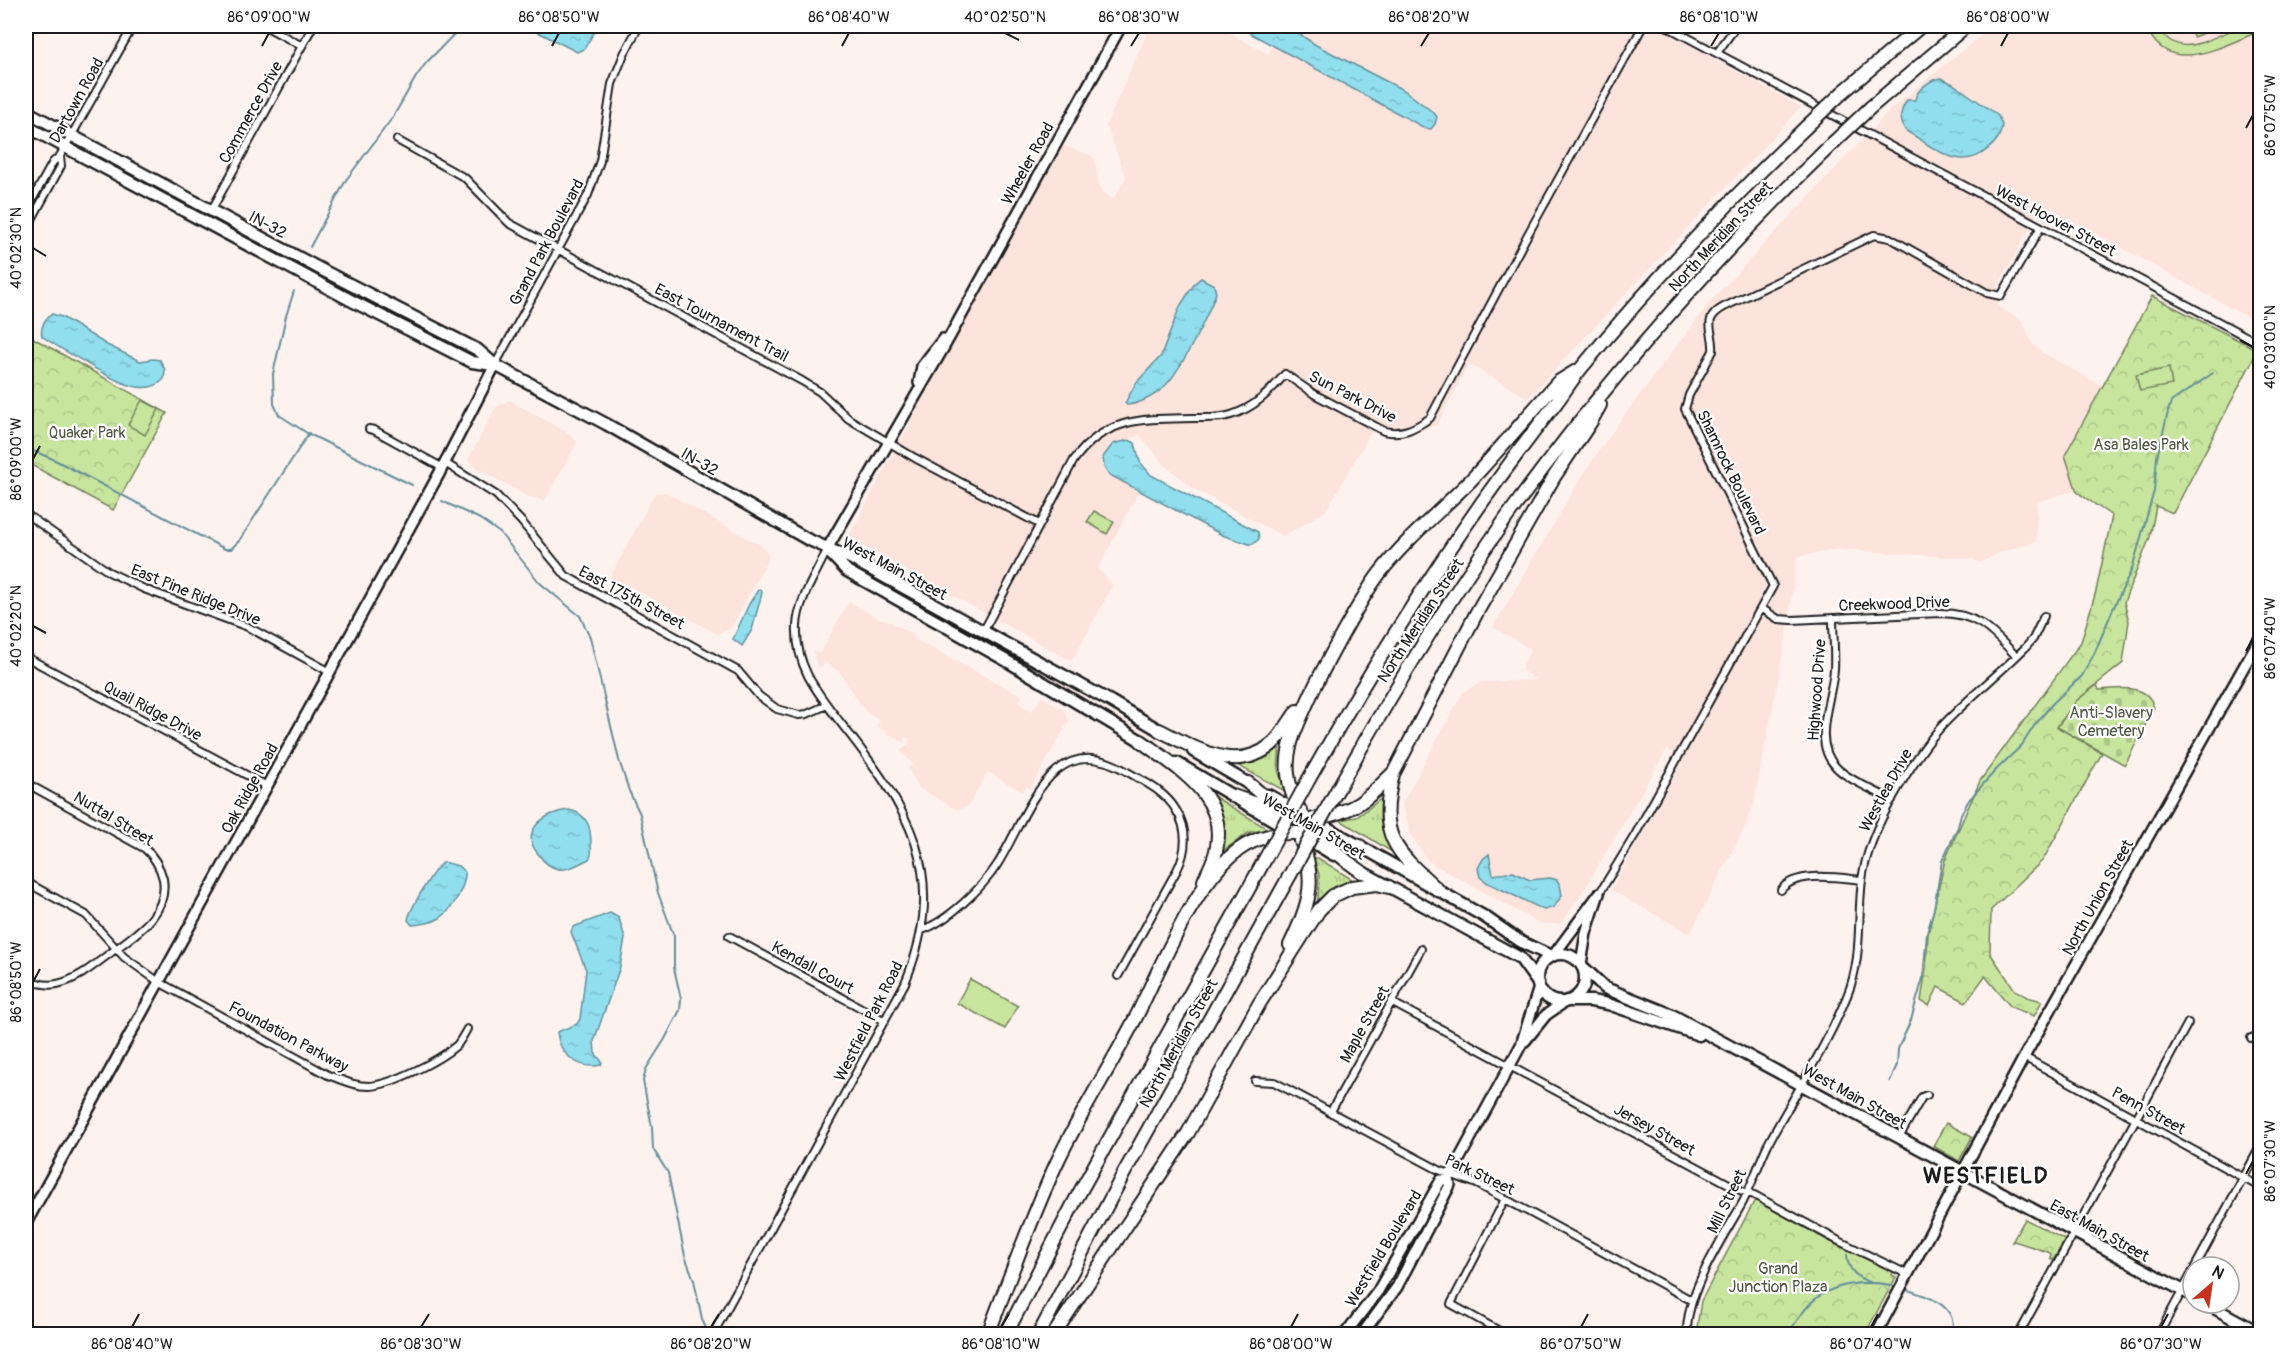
<svg xmlns="http://www.w3.org/2000/svg" width="2286" height="1360" viewBox="0 0 2286 1360" font-family="Pangolin,sans-serif">
  <style>
    .built { fill: #fce3dc }
    .grass { fill: url(#grass-tufts); stroke: #72805c; stroke-width: 1.5 }
    .cemetery { fill: url(#cemetery-stones); stroke: #72805c; stroke-width: 1.5 }
    .park { fill: url(#park-crowns); stroke: #72805c; stroke-width: 1.5 }
    .pitch { fill: #c8e59d; stroke: #72805c; stroke-width: 1.5 }
    .water { fill: url(#water-ripples); stroke: #62909a; stroke-width: 1.5 }
    .lines { fill: none; stroke-linecap: round; stroke-linejoin: round }
    .stream { stroke: #62909a; stroke-width: 2 }
    .street-casing { stroke: #1c1c1c; stroke-width: 10 }
    .secondary-casing { stroke: #1c1c1c; stroke-width: 14 }
    .primary-casing { stroke: #1c1c1c; stroke-width: 15 }
    .highway-casing { stroke: #1c1c1c; stroke-width: 16 }
    .street { stroke: #fff; stroke-width: 6 }
    .secondary { stroke: #fff; stroke-width: 9 }
    .primary { stroke: #fff; stroke-width: 10 }
    .highway { stroke: #fff; stroke-width: 12 }
    .highway-bridge-casing { stroke: #1c1c1c; stroke-width: 16; stroke-linecap: butt }
    .highway-bridge { stroke: #fff; stroke-width: 12 }
    .ticks { fill: none; stroke: #1c1c1c; stroke-width: 2 }
    .labels { text-anchor: middle; stroke-width: 4.5; stroke-linejoin: round; paint-order: stroke }
    .street-label { font-size: 16px; fill: #1c1c1c; stroke: #fff }
    .park-label { font-size: 16px; fill: #505843; stroke: #fff }
    .district-label { font-size: 22px; font-weight: bold; letter-spacing: 1.5px; fill: #1c1c1c; stroke: #fff }
    .neatline { fill: none; stroke: #1c1c1c; stroke-width: 2 }
    .ticks-label { font-size: 15px; text-anchor: middle; fill: #1c1c1c }
  </style>
  <defs>
    <pattern id="grass-tufts" width="24" height="20" patternUnits="userSpaceOnUse" patternTransform="scale(1.5)"><rect width="24" height="20" fill="#c8e59d"/><path d="M3 7l-1-3M5 7V3M7 7l1-3M15 17l-1-3M17 17v-4M19 17l1-3" fill="none" stroke="#abc487"/></pattern>
    <pattern id="cemetery-stones" width="16" height="16" patternUnits="userSpaceOnUse" patternTransform="scale(1.5)"><rect width="16" height="16" fill="#c8e59d"/><path d="M2 7V4a2 2 0 0 1 4 0v3zM10 15v-3a2 2 0 0 1 4 0v3z" fill="#abc487"/></pattern>
    <pattern id="park-crowns" width="20" height="18" patternUnits="userSpaceOnUse" patternTransform="scale(1.5)"><rect width="20" height="18" fill="#c8e59d"/><path d="M2 6a3 3 0 1 1 6 0M12 15a3 3 0 1 1 6 0" fill="none" stroke="#abc487"/></pattern>
    <pattern id="water-ripples" width="26" height="14" patternUnits="userSpaceOnUse" patternTransform="scale(1.5)"><rect width="26" height="14" fill="#90deee"/><path d="M2 4q2-2 4 0t4 0M15 11q2-2 4 0t4 0" fill="none" stroke="#7cbecc"/></pattern>
  </defs>
  <rect width="100%" height="100%" fill="#fef2ef"/>
  <filter id="ink" filterUnits="userSpaceOnUse"><feTurbulence type="fractalNoise" baseFrequency=".0167" numOctaves="2"/><feDisplacementMap in="SourceGraphic" scale="12" xChannelSelector="R" yChannelSelector="G"/><feConvolveMatrix kernelMatrix="1 2 1 2 8 2 1 2 1" color-interpolation-filters="sRGB"/></filter>
  <g filter="url(#ink)">
    <path class="built" d="M1150,26H1217L1268,54L1282,26H1654L1801,107L1528,398L1469,364L1437,425L1403,436L1371,432L1326,511L1283,536L1194,489L1165,465L1140,435L1113,444L1108,474L1139,491L1098,569L1113,585L1072,661L848,538L1060,144L1094,157L1100,189L1113,200L1126,177L1106,125Z
      M1993,26H2260V324L2042,204L1997,288L1998,307L2022,320L2032,343L2041,352L2103,386L2065,455L2076,490L2037,502L2036,542L2001,552L1980,563L1973,559L1839,549L1797,557L1786,639L1754,804L1743,831L1690,934L1611,890L1684,759L1667,749L1584,890L1563,921L1558,924H1540L1428,861L1412,837L1402,804L1463,692L1482,682L1537,680L1521,670L1531,649L1493,627L1582,476L1625,414L1711,301L1892,108Z
      M509,400L568,433L577,443L544,502L537,498L529,497L477,468L468,460L496,407Z
      M665,492L763,547L769,557L731,628L717,634L620,581L617,584L609,579L655,493Z
      M849,602L878,618L886,620L914,635L916,640L1022,696L1018,703L1032,711L1042,697L1063,709L1069,721L1030,789L1026,786L1023,792L988,772L968,806L957,810L919,788L908,768L912,766V763L900,751L909,745V738L906,736L903,742L876,726L880,721L865,711L839,671L826,663L818,668L813,651L820,653Z"/>
    <path class="grass" d="M1280,743L1278,770L1285,791L1237,765L1235,762Z
      M1210,794L1263,826L1267,830L1250,832L1221,852Z
      M1382,798V824L1392,852L1340,820L1357,817Z
      M1313,858H1318L1353,880L1336,886L1318,900L1319,874Z"/>
    <path class="cemetery" d="M2097,685L2099,690C2118,689 2148,682 2154,708L2125,765L2057,727L2076,701Z"/>
    <path class="park" d="M2152,296L2258,350L2173,513L2156,506L2150,537L2124,602L2129,621L2123,663L2076,701L2057,727L2102,753L2043,860L1991,910L1990,953L2015,990L2027,997L2042,1001L2034,1016L2011,1007L1985,976L1966,1002L1938,987L1929,1006L1921,1001L1926,968L1928,934L1945,860L1980,781L2081,642L2096,591L2112,516L2077,492L2065,455Z
      M26,334L167,413L113,510L26,462Z
      M1946,1123L1972,1137L1959,1161L1933,1146Z
      M1755,1200L1829,1241L1893,1272L1892,1275L1896,1277L1865,1334H1696L1701,1301Z
      M2025,1219L2065,1240L2053,1260L2050,1258L2051,1254L2048,1252L2014,1241L2012,1242Z"/>
    <path class="pitch" d="M2146,26H2158C2180,67 2216,31 2246,26C2251,25 2256,26 2260,26V31C2224,45 2167,80 2146,26Z
      M2189,26H2224L2193,37Z
      M2169,368L2172,385L2140,391L2136,375Z
      M142,400L159,409L145,435L128,425Z
      M1094,511L1114,522L1107,534L1087,522Z
      M970,979L1018,1006L1005,1029L957,1003Z"/>
    <path class="water" d="M526,26H598L584,49L577,52Z
      M1237,26H1287L1316,45L1405,91L1434,113L1437,117L1435,124L1431,129L1425,128Z
      M1941,78L1953,84L1992,111L1998,116L2002,125C2001,136 1996,142 1988,149C1959,174 1932,146 1905,130C1899,118 1900,111 1907,100H1915C1916,90 1931,79 1941,78Z
      M1201,278L1214,285L1216,293C1208,315 1181,371 1164,387C1155,396 1139,404 1127,405L1125,403L1136,383L1161,356L1180,306L1195,283Z
      M52,314L62,317L107,345L140,361L153,359L160,360L165,370L164,379C144,401 106,375 86,363C72,354 56,347 42,336C40,327 45,318 52,314Z
      M1129,440L1135,443L1140,462L1151,475L1258,532L1259,539L1253,544H1249L1222,535L1108,474L1104,467L1103,457L1113,444Z
      M758,590H761L762,593L752,630L742,646L733,639L749,604Z
      M569,810C588,814 591,827 591,845C591,852 593,853 589,859C580,863 568,871 558,869C550,867 543,861 539,855C518,831 545,812 569,810Z
      M1489,854L1493,875L1513,872L1530,880L1550,878L1557,880L1560,885L1562,895L1554,907L1544,910L1488,883L1480,877L1478,868L1483,859Z
      M444,862L458,866L465,872C466,885 452,911 440,918C432,923 422,924 412,925L408,920C409,911 436,864 444,862Z
      M610,913L619,918L625,938L620,967L594,1041L595,1053L602,1062L601,1065C579,1070 559,1055 557,1032L577,1024L580,1019L586,970L571,932L573,927Z"/>
    <g class="lines">
      <path class="stream" d="M310,247L346,180L393,117L416,77L426,63L462,26
        M294,291L286,316L273,374L274,404L279,415L307,433L412,485
        M26,448L53,459L225,549H231L239,541L309,433
        M442,501L480,519L500,533L540,583L580,616L590,637L619,760L629,791L640,814L658,893L674,936V968L681,999L680,1010L665,1039L646,1069L643,1081L652,1127L653,1149L668,1173L685,1256L694,1280L702,1319L707,1331
        M1890,1081L1897,1065L1898,1049L1911,1020L1923,978L1927,933L1934,909L1942,861L1958,827L1961,814L1969,800L1995,771L2022,745L2034,726L2053,703L2082,676L2095,652L2113,609L2132,569L2154,491L2157,457L2169,408L2171,402L2213,373
        M1847,1255C1847,1268 1857,1279 1870,1282
        M1904,1289C1926,1295 1959,1305 1952,1334
        M1787,1334C1795,1325 1801,1313 1810,1304C1831,1282 1870,1279 1898,1287"/>
      <g class="street-casing">
        <path id="street" d="M265,26L302,46
          M1666,26L2260,344
          M1717,53L1736,26
          M397,140L465,178L509,223L802,381L820,392L849,419L915,458L1039,524
          M26,211L53,162L60,156L133,26
          M211,211L313,26
          M26,230L61,166L60,156
          M495,365L588,195L600,161L612,84L624,54L639,26
          M369,429L374,430L443,468
          M445,463L496,495L521,521L566,576L738,671L759,696L777,709L799,715L807,714L827,705
          M26,514L109,572L144,589L248,627L330,672
          M1761,608L1778,619L1792,620L1940,613C1977,613 1992,631 2016,656
          M1833,618C1833,635 1835,653 1834,669C1832,701 1811,741 1836,767C1848,780 1876,791 1892,800
          M983,632L1074,460C1106,416 1145,419 1194,418C1206,418 1219,419 1231,415C1254,408 1270,392 1285,374L1314,394L1384,431C1402,435 1414,429 1430,418L1528,234L1643,26
          M26,657L267,786
          M26,783L144,848C154,856 160,867 163,879C169,915 134,935 109,954C93,966 77,980 57,984C46,986 35,983 26,978
          M26,882L86,915L124,957L159,982L328,1075C342,1080 354,1086 369,1086C392,1085 440,1060 457,1045C461,1040 464,1034 467,1029
          M1781,890C1795,870 1841,878 1862,880
          M1599,894L1635,835L1773,586L1685,409L1689,395L1713,351C1715,331 1700,320 1724,307L1874,235L1890,238L1987,293L2001,296L2041,227
          M922,930C948,921 982,888 997,865C1028,816 1050,726 1126,771C1144,782 1165,791 1176,810C1188,829 1187,851 1177,870L1118,976
          M729,936L885,1021
          M1391,1002L1740,1190L1754,1195L1837,1240L1907,1274
          M2251,1038L2254,1037L2260,1039
          M2024,1057L2260,1187
          M1255,1081L1274,1082L1439,1170L1477,1184L1505,1199L1691,1300
          M1330,1113L1421,949
          M1899,1137L1922,1097L1927,1095
          M1505,1199L1451,1304L1505,1334
          M2195,1267L2260,1147
          M713,1334L905,983C951,872 908,808 840,722C817,692 795,666 797,626C798,600 817,573 827,550
          M1687,1334C1686,1291 1722,1240 1743,1202C1752,1184 1759,1163 1768,1144C1794,1095 1826,1048 1847,996C1863,958 1857,919 1862,880C1866,851 1878,824 1892,799C1906,774 1921,750 1940,728C1967,699 1998,675 2026,647L2033,639L2044,616
          M2019,1334L2188,1023
          M2159,1334L2193,1271"/>
      </g>
      <g class="secondary-casing">
        <path id="secondary" d="M919,383L922,366L943,339
          M827,549L944,347L1121,26
          M1553,956L1599,894
          M1581,964L1586,933L1598,896
          M1525,1041L1546,1015L1566,1001
          M26,1223L439,474L495,365
          M1345,1334L1378,1291L1441,1180H1448
          M1362,1334L1397,1287L1450,1185L1448,1180L1521,1045L1539,987
          M1876,1334L2024,1057L2260,638"/>
      </g>
      <g class="primary-casing">
        <path id="primary" d="M26,111L324,271L478,350L495,365L606,424L807,539L852,559L1110,701L1164,733
          M26,126L354,302L472,362L494,365
          M829,552L847,571L1007,661L1148,745
          M1193,751L1254,787
          M1177,763L1290,830
          M1268,795L1299,812
          M1312,819L1485,917L1521,942L1551,956
          M1304,837L1334,855
          M1355,868L1520,958L1538,983
          M1537 978a24 24 0 1 1 48 0a24 24 0 1 1-48 0Z
          M1583,967L1605,988L1672,1015L1700,1030L2193,1296
          M1567,1001H1591L1608,1004L1699,1035
          M2205,1303L2260,1333"/>
      </g>
      <g class="highway-casing">
        <path id="highway" d="M1843,92L1921,26
          M1871,107L1966,26
          M1159,730C1194,747 1235,775 1271,745C1282,736 1289,722 1297,711
          M1141,741C1178,769 1229,796 1216,851C1214,861 1208,871 1204,881
          M1393,774C1378,836 1394,850 1438,890
          M1309,779C1383,647 1462,522 1556,403C1565,391 1573,378 1583,366C1652,282 1728,202 1806,127
          M1248,783L1283,812
          M1335,794C1388,699 1444,606 1507,517C1604,383 1715,257 1834,142
          M1233,796L1297,818
          M1314,819C1356,811 1365,801 1394,772L1477,612L1554,477L1590,423L1600,405
          M1362,872C1327,848 1293,818 1288,774C1285,746 1298,725 1308,701C1320,674 1334,649 1348,624C1358,607 1367,590 1379,574C1405,540 1440,511 1471,480C1501,448 1529,414 1558,382L1576,371
          M1290,945C1308,908 1318,881 1301,841
          M988,1334C1011,1275 1032,1215 1059,1158C1082,1110 1111,1066 1135,1019C1161,968 1197,873 1246,845C1285,823 1320,836 1360,846
          M1006,1334L1076,1199L1264,861
          M1039,1334L1124,1173L1290,875
          M1054,1334L1188,1133L1259,1004L1319,910L1333,896L1352,887L1377,884L1389,887"/>
      </g>
      <use href="#street" class="street"/>
      <use href="#secondary" class="secondary"/>
      <use href="#primary" class="primary"/>
      <use href="#highway" class="highway"/>
      <g class="highway-bridge-casing">
        <path id="highway-bridge" d="M1806,127L1843,92
          M1834,142L1871,107
          M1264,861L1309,779
          M1290,875L1335,794"/>
      </g>
      <use href="#highway-bridge" class="highway-bridge"/>
    </g>
  </g>
  <path class="ticks" d="M1005,33L1019,40M262,46L269,33M552,46L559,33M842,46L849,33M1131,46L1139,33M1421,46L1429,33M1711,46L1719,33M2001,46L2008,33M2246,128L2253,115M33,248L46,256M2240,340L2253,347M33,459L40,446M33,626L46,633M2246,651L2253,638M33,982L40,969M2246,1174L2253,1161M132,1327L139,1314M421,1327L429,1314M711,1327L719,1314M1001,1327L1009,1314M1291,1327L1298,1314M1581,1327L1588,1314M1871,1327L1878,1314M2161,1327L2168,1314"/>
  <g class="labels">
    <g class="street-label">
      <text transform="translate(76 100) rotate(-61)" y="6">Dartown Road</text>
      <text transform="translate(250 112) rotate(-61)" y="6">Commerce Drive</text>
      <text transform="translate(1027 163) rotate(-61)" y="6">Wheeler Road</text>
      <text transform="translate(2056 220) rotate(28)" y="6">West Hoover Street</text>
      <text transform="translate(268 224) rotate(28)" y="6">IN-32</text>
      <text transform="translate(1720 236) rotate(-47)" y="6">North Meridian Street</text>
      <text transform="translate(546 242) rotate(-62)" y="6">Grand Park Boulevard</text>
      <text transform="translate(722 322) rotate(28)" y="6">East Tournament Trail</text>
      <text transform="translate(1353 396) rotate(27)" y="6">Sun Park Drive</text>
      <text transform="translate(700 461) rotate(30)" y="6">IN-32</text>
      <text transform="translate(1732 472) rotate(64)" y="6">Shamrock Boulevard</text>
      <text transform="translate(895 568) rotate(28)" y="6">West Main Street</text>
      <text transform="translate(196 594) rotate(22)" y="6">East Pine Ridge Drive</text>
      <text transform="translate(632 597) rotate(28)" y="6">East 175th Street</text>
      <text transform="translate(1894 603) rotate(-2)" y="6">Creekwood Drive</text>
      <text transform="translate(1420 620) rotate(-57)" y="6">North Meridian Street</text>
      <text transform="translate(1816 690) rotate(-86)" y="6">Highwood Drive</text>
      <text transform="translate(153 710) rotate(28)" y="6">Quail Ridge Drive</text>
      <text transform="translate(249 788) rotate(-61)" y="6">Oak Ridge Road</text>
      <text transform="translate(1885 790) rotate(-61)" y="6">Westlea Drive</text>
      <text transform="translate(114 818) rotate(31)" y="6">Nuttal Street</text>
      <text transform="translate(1314 826) rotate(30)" y="6">West Main Street</text>
      <text transform="translate(2097 897) rotate(-61)" y="6">North Union Street</text>
      <text transform="translate(813 967) rotate(29)" y="6">Kendall Court</text>
      <text transform="translate(868 1021) rotate(-63)" y="6">Westfield Park Road</text>
      <text transform="translate(1364 1024) rotate(-61)" y="6">Maple Street</text>
      <text transform="translate(289 1036) rotate(28)" y="6">Foundation Parkway</text>
      <text transform="translate(1178 1043) rotate(-61)" y="6">North Meridian Street</text>
      <text transform="translate(1855 1096) rotate(29)" y="6">West Main Street</text>
      <text transform="translate(2149 1110) rotate(29)" y="6">Penn Street</text>
      <text transform="translate(1655 1129) rotate(29)" y="6">Jersey Street</text>
      <text transform="translate(1480 1174) rotate(25)" y="6">Park Street</text>
      <text transform="translate(1726 1201) rotate(-64)" y="6">Mill Street</text>
      <text transform="translate(2100 1230) rotate(29)" y="6">East Main Street</text>
      <text transform="translate(1383 1248) rotate(-59)" y="6">Westfield Boulevard</text>
    </g>
    <g class="park-label">
      <text x="87" y="438">Quaker Park</text>
      <text x="2141" y="450">Asa Bales Park</text>
      <text x="2111" y="718">Anti-Slavery<tspan x="2111" dy="18">Cemetery</tspan></text>
      <text x="1778" y="1274">Grand<tspan x="1778" dy="18">Junction Plaza</tspan></text>
    </g>
    <g class="district-label">
      <text x="1986" y="1183">WESTFIELD</text>
    </g>
  </g>
  <rect width="2286" height="1360" fill="none" stroke="#fff" stroke-width="66"/>
  <g transform="translate(2211 1285) rotate(29)"><circle r="28" fill="#ffffff" stroke="#a4a4a4" stroke-width="1.5"/>
  <path d="M0-4.5L10 22L0 15L-10 22Z" fill="#c8321e"/>
  <text y="-9" font-size="16" font-weight="bold" text-anchor="middle" fill="#1c1c1c">N</text>
  </g>
  <rect x="33" y="33" width="2220" height="1294" class="neatline"/>
  <g class="ticks-label">
    <text x="269" y="22">86°09'00"W</text>
    <text x="559" y="22">86°08'50"W</text>
    <text x="849" y="22">86°08'40"W</text>
    <text x="1005" y="22">40°02'50"N</text>
    <text x="1139" y="22">86°08'30"W</text>
    <text x="1429" y="22">86°08'20"W</text>
    <text x="1719" y="22">86°08'10"W</text>
    <text x="2008" y="22">86°08'00"W</text>
    <text transform="translate(2270 115) rotate(-90)" y="5">86°07'50"W</text>
    <text transform="translate(16 248) rotate(-90)" y="5">40°02'30"N</text>
    <text transform="translate(2270 347) rotate(-90)" y="5">40°03'00"N</text>
    <text transform="translate(16 459) rotate(-90)" y="5">86°09'00"W</text>
    <text transform="translate(16 626) rotate(-90)" y="5">40°02'20"N</text>
    <text transform="translate(2270 638) rotate(-90)" y="5">86°07'40"W</text>
    <text transform="translate(16 982) rotate(-90)" y="5">86°08'50"W</text>
    <text transform="translate(2270 1161) rotate(-90)" y="5">86°07'30"W</text>
    <text x="132" y="1349">86°08'40"W</text>
    <text x="421" y="1349">86°08'30"W</text>
    <text x="711" y="1349">86°08'20"W</text>
    <text x="1001" y="1349">86°08'10"W</text>
    <text x="1291" y="1349">86°08'00"W</text>
    <text x="1581" y="1349">86°07'50"W</text>
    <text x="1871" y="1349">86°07'40"W</text>
    <text x="2161" y="1349">86°07'30"W</text>
  </g>
</svg>
